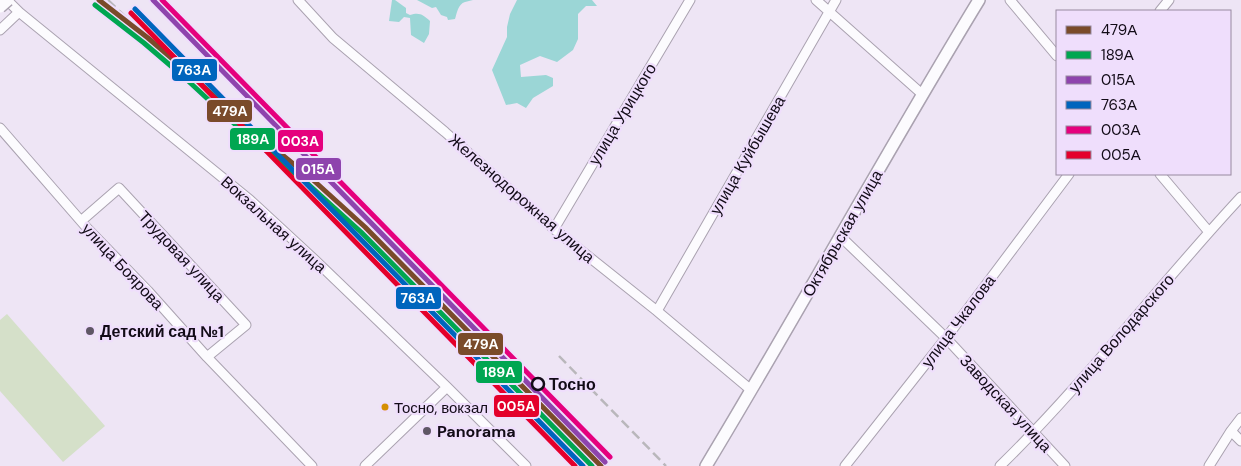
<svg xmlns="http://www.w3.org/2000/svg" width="1241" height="466" viewBox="0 0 1241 466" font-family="'DM Sans',sans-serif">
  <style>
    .green { fill: #d5e0c9 }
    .water { fill: #9bd6d6 }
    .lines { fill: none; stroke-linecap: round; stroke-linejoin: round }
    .street-casing { stroke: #aaa2b0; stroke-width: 11 }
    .secondary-casing { stroke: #aaa2b0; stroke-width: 14 }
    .street { stroke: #fcfbfe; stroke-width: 9 }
    .secondary { stroke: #fcfbfe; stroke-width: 11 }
    .rail { stroke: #b9b7bb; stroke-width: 2.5; stroke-dasharray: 10 5; stroke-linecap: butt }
    .secondary-bridge-casing { stroke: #aaa2b0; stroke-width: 14; stroke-linecap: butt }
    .secondary-bridge { stroke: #fcfbfe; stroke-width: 11 }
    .rail-1-casing { stroke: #efdefc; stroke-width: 9 }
    .rail-2-casing { stroke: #efdefc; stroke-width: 9 }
    .rail-3-casing { stroke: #efdefc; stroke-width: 9 }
    .rail-4-casing { stroke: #efdefc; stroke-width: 9 }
    .rail-5-casing { stroke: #efdefc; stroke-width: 9 }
    .rail-6-casing { stroke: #efdefc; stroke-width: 9 }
    .rail-1 { stroke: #7a4b2a; stroke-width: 5 }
    .rail-2 { stroke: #00a651; stroke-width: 5 }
    .rail-3 { stroke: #8e44ad; stroke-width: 5 }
    .rail-4 { stroke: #0065bd; stroke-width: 5 }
    .rail-5 { stroke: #e5007d; stroke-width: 5 }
    .rail-6 { stroke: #e4002b; stroke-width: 5 }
    .poi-dot { fill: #5f5765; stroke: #efdefc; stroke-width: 2 }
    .stop-dot { fill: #efdefc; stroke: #120b17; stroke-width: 2.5 }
    .bus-dot { fill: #d58f03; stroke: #efdefc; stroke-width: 2 }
    .labels { text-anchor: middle; stroke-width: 4.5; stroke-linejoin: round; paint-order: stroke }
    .bus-label { font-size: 15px; fill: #120b17; stroke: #efdefc; text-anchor: start }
    .street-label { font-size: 16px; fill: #120b17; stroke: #efdefc }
    .poi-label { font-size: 16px; font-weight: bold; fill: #120b17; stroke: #efdefc; text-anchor: start }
    .stop-label { font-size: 16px; font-weight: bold; fill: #120b17; stroke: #efdefc; text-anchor: start }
    .line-badge { stroke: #efdefc; stroke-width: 2 }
    .badge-label { font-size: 14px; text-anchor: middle; font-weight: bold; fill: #fff }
  </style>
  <rect width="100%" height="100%" fill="#eee5f5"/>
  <path class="green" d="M7,314L105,426L63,462L0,391V320Z"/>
  <path class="water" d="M392,0H395L406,8V13L410,15C420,12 423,15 430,21L429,34L424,43L411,35L410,18L404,17L399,22L389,21Z
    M417,0H473C470,1 468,1 465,2C458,4 457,13 455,19L448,20L447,17L441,15L436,7L432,8Z
    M517,0H592L597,6H586L578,14V39L573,50L557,62L540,56L520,65L521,77L546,75L553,78V86L533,98L526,108L517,103L506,105L492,70L507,37V27L510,14Z"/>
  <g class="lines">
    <g class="street-casing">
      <path id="street" d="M7,0L19,12L250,200L316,261L447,387L526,466
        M298,0L333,38L445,132L554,229L657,311L751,390
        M816,0L922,94
        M1010,0L1057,56
        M1160,11L1169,0
        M0,30L19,12
        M0,128L87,228L148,291L207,357L312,466
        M1160,174L1209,232
        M81,221L119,188L246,325L207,357
        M554,229L690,0
        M840,236L946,338L1065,466
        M657,311L836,0
        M1231,431L1241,441
        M365,466L447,387
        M845,466L946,338L1069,174
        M1000,466C1086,382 1159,285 1241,197
        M1209,466L1231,431L1241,418"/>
    </g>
    <g class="secondary-casing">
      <path id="secondary" d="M706,466C799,312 885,154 979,0"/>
    </g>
    <use href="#street" class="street"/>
    <use href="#secondary" class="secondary"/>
    <path class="rail" d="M108,0L148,38
      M559,356L666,466"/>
    <g class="secondary-bridge-casing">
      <path id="secondary-bridge" d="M0,7L8,0"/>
    </g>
    <use href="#secondary-bridge" class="secondary-bridge"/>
    <g class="rail-1-casing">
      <path id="rail-1" d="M99,0L148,38L189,73L244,124L312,179L365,227L601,466"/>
    </g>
    <g class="rail-2-casing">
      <path id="rail-2" d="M95,5L144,43L185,78L240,129L308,184L361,232L592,466"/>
    </g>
    <g class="rail-3-casing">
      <path id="rail-3" d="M153,0L605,462"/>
    </g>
    <g class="rail-4-casing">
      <path id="rail-4" d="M135,9L583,466"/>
    </g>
    <g class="rail-5-casing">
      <path id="rail-5" d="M162,0L610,457"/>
    </g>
    <g class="rail-6-casing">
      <path id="rail-6" d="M131,13L575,466"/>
    </g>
    <use href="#rail-1" class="rail-1"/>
    <use href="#rail-2" class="rail-2"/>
    <use href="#rail-3" class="rail-3"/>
    <use href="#rail-4" class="rail-4"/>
    <use href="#rail-5" class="rail-5"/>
    <use href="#rail-6" class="rail-6"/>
  </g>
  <g class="poi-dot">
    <circle cx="90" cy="331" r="5"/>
    <circle cx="427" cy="431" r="5"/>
  </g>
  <circle class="stop-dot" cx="538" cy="384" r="6"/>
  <circle class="bus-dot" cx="385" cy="407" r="4.5"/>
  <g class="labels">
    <g class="bus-label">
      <text x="394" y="413">Тосно, вокзал</text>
    </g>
    <g class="street-label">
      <text transform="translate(622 114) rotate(-59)" y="6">улица Урицкого</text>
      <text transform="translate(747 155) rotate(-60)" y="6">улица Куйбышева</text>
      <text transform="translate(522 198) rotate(41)" y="6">Железнодорожная улица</text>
      <text transform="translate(274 224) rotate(42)" y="6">Вокзальная улица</text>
      <text transform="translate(842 233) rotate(-60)" y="6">Октябрьская улица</text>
      <text transform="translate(182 256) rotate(47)" y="6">Трудовая улица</text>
      <text transform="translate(123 266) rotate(47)" y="6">улица Боярова</text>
      <text transform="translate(958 321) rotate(-53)" y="6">улица Чкалова</text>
      <text transform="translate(1121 333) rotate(-49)" y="6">улица Володарского</text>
      <text transform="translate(1006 403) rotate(47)" y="6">Заводская улица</text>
    </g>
    <g class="poi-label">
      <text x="100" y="337">Детский сад №1</text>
      <text x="437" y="437">Panorama</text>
    </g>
    <g class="stop-label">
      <text x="549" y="390">Тосно</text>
    </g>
  </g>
  <g class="line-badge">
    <rect x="171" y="58" width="47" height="24" rx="5" fill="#0065bd"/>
    <rect x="206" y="99" width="47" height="24" rx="5" fill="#7a4b2a"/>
    <rect x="229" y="127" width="47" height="24" rx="5" fill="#00a651"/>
    <rect x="277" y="129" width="47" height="24" rx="5" fill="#e5007d"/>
    <rect x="295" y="157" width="47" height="24" rx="5" fill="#8e44ad"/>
    <rect x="395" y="286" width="47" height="24" rx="5" fill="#0065bd"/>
    <rect x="457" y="332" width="47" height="24" rx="5" fill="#7a4b2a"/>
    <rect x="475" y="360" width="48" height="24" rx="5" fill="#00a651"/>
    <rect x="493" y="394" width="47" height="24" rx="5" fill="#e4002b"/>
  </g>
  <g class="badge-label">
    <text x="194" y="75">763А</text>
    <text x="230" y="116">479А</text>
    <text x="253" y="144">189А</text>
    <text x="300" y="146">003А</text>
    <text x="318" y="174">015А</text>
    <text x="418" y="303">763А</text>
    <text x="481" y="349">479А</text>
    <text x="499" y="377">189А</text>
    <text x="516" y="411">005А</text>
  </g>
  <rect x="1056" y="10" width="175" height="165" fill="#efdefc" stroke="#978aa0"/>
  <rect x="1066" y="26" width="25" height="8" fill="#7a4b2a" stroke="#978aa0"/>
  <text x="1101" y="35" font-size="15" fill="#120b17">479А</text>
  <rect x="1066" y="51" width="25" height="8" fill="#00a651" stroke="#978aa0"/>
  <text x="1101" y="60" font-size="15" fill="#120b17">189А</text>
  <rect x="1066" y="76" width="25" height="8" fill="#8e44ad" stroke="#978aa0"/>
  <text x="1101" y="85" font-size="15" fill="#120b17">015А</text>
  <rect x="1066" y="101" width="25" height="8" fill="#0065bd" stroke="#978aa0"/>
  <text x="1101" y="110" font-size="15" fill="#120b17">763А</text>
  <rect x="1066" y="126" width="25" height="8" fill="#e5007d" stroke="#978aa0"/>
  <text x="1101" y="135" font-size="15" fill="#120b17">003А</text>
  <rect x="1066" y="151" width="25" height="8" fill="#e4002b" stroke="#978aa0"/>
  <text x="1101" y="160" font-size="15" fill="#120b17">005А</text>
</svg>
